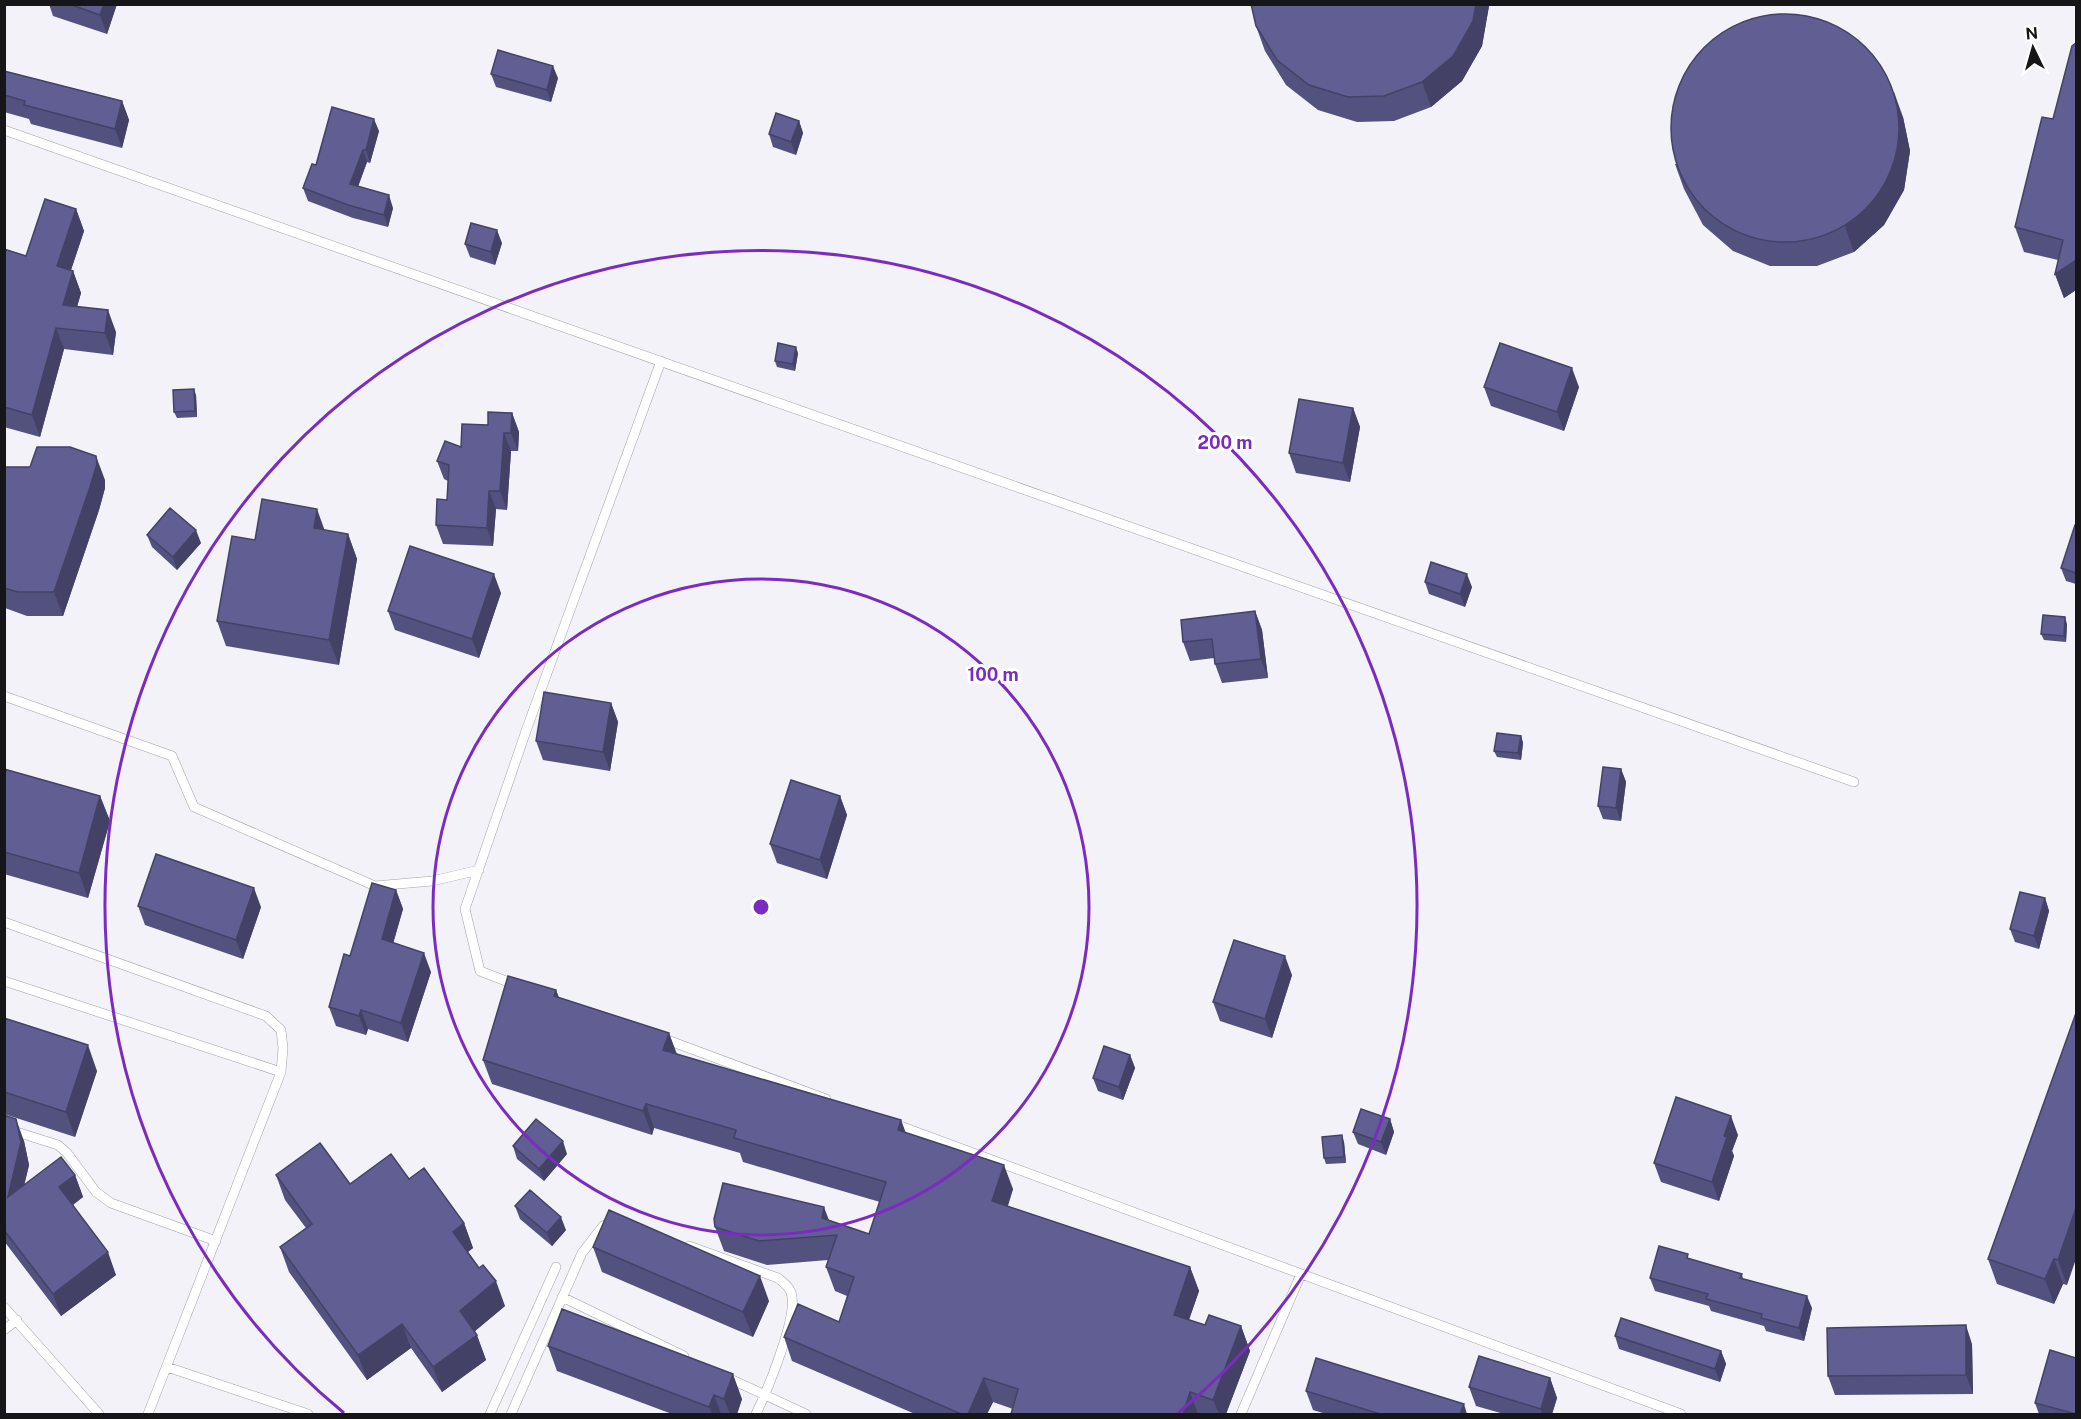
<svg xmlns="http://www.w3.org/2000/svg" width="2081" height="1419" viewBox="0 0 2081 1419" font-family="'Public Sans',sans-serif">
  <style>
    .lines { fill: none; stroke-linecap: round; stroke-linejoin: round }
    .lane-casing { stroke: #a2a2a7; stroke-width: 10 }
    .lane { stroke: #fff; stroke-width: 9 }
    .wall { fill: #53517e }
    .shaded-wall { fill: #434266 }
    .building { fill: #605e92; stroke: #434266; stroke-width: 1.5 }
    .ring { fill: none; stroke: #7b2cbf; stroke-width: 3 }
    .centre { fill: #7b2cbf; stroke: #fff; stroke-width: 3 }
    .ring-label { font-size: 18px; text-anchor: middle; font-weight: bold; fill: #7b2cbf; stroke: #fff; stroke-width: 6; stroke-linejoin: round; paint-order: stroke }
  </style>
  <rect width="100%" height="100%" fill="#f2f2f8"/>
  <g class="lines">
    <g class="lane-casing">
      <path id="lane" d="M4,130L1854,782
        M4,696L172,756L194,807L375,886L432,881L479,870
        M4,922L266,1016L281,1030L283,1048L281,1072L148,1414
        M4,981L281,1072
        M516,985L480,971L465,909L527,728L661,361
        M662,1038L826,1099
        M892,1123L1681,1414
        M4,1128L58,1145L67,1153L96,1192L111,1203L216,1241
        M689,1246L778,1278C785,1284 791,1288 792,1297C796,1321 767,1391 756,1414
        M562,1297L684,1356
        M4,1307L99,1414
        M4,1330L17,1320
        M167,1367L308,1414
        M726,1377L806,1414
        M490,1414L556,1267
        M511,1414L582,1253L603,1226L607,1224
        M1241,1414L1301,1274"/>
    </g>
    <use href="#lane" class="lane"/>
  </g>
  <path class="wall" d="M49,4H117L107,34L53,16Z
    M1251,4H1488L1489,6L1482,46L1462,81L1431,107L1394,121L1357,122L1318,110L1286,85L1265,51L1256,26Z
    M2076,43V290L2064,298L2055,274L2058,260L2024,252L2015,227L2053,119Z
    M4,71L122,101L129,120L122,148L31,124L29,119L4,112Z
    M491,74L558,78L551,102L496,87Z
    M1903,117L1910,151L1904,190L1884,225L1854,252L1817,266H1770L1733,251L1703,225L1684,189L1675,164Z
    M799,121L803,133L796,155L773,147L769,134Z
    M379,131L370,163L367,162L358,187L393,208L388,227L353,218L308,201L303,188L316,165Z
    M76,209L84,231L71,270L73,271L81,293L77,307L116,332L113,355L64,349L40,437L4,427V249L26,256Z
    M502,243L495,265L470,257L465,244Z
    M798,353L795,371L777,367L775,361Z
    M1484,387H1579L1564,431L1491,406Z
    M196,395L197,417L177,418L174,412Z
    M1353,408L1360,427L1350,482L1296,473L1289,453Z
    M512,413L519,432L518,451H511L507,510L496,509L493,546L443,544L436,525L447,500L448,481L444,479L437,461L461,447L488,425Z
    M5,467L105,480V488L99,510L63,616H27L5,608Z
    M2076,525V584L2066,581L2061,568Z
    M325,530L348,534L357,559L339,665L226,646L217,621L255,540Z
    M147,535L201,543L177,570L152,547Z
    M1425,582L1472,587L1465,607L1429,594Z
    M501,593L479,658L395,630L388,611Z
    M1255,611L1262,630L1268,678L1222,683L1215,664L1214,658L1190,661L1183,642Z
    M2067,624L2066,642L2044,640L2041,634Z
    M611,703L618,722L610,771L543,760L536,741Z
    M1521,736L1523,743L1521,760L1497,757L1494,751Z
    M4,769L100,796L110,821L88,898L4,874Z
    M1621,769L1626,782L1621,821L1603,819L1598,806Z
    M840,796L847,815L827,879L777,863L770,844Z
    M396,890L403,909L393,943L431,972L408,1042L368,1029L366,1035L336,1026L329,1007L350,956Z
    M2045,898L2049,911L2039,949L2015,942L2010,929Z
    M138,906L261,907L243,959L145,925Z
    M1292,975L1272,1038L1220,1021L1213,1002Z
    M556,990L559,998L669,1033L677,1054L901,1120L905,1132L1013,1189L1008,1206L1190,1267L1199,1291L1189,1320L1205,1325L1241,1326L1250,1351L1226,1414H1011L1013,1409L993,1402L987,1414H915L792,1361L784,1337L839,1322L847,1296L835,1291L826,1267L828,1260L767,1265L724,1251L715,1227L829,1220L869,1234L880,1202L743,1162L740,1153L654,1128L652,1135L492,1084L483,1060Z
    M2076,1013L2067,1285L2063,1284L2054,1304L1997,1284L1988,1259Z
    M4,1018L97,1071L75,1137L4,1114Z
    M1130,1055L1135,1068L1123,1100L1098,1091L1093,1078Z
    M4,1115L24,1141L29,1165L24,1185L75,1175L83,1197L73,1205L116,1275L61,1316L4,1241Z
    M1390,1119L1394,1132L1386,1155L1358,1144L1353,1132Z
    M1738,1135L1732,1151L1734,1156L1719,1201L1661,1182L1654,1163Z
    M1344,1142L1346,1163L1326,1164L1324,1158Z
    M513,1146L567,1154L544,1181L517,1159Z
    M276,1175L350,1184L409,1179L464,1223L473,1248L468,1252L505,1306L475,1331L486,1360L442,1392L411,1348L367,1380L289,1272L280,1247L306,1228L285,1200Z
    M515,1206L566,1230L552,1246L520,1219Z
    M593,1247L769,1301L753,1337L602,1272Z
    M1690,1259L1742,1274L1743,1279L1812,1308L1804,1341L1766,1331L1764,1326L1711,1311L1709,1306L1655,1291L1650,1278Z
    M1615,1336L1721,1351L1726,1364L1720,1382L1619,1349Z
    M1972,1344L1973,1394L1835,1395L1828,1376Z
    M548,1346L742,1399L737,1414H672L557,1371Z
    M1550,1378L1557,1398L1552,1414H1504L1476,1406L1469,1387Z
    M1306,1391L1467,1414H1326L1313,1410Z
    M2035,1403L2076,1414H2039Z"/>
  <path class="shaded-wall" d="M104,4H117L107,34L100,15Z
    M1476,4H1488L1489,6L1482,46L1462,81L1431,107L1422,82Z
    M553,66L558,78L551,102L547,90Z
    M1894,92L1903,117L1910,151L1904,190L1884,225L1854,252L1845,226Z
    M122,101L129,120L122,148L115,129Z
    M374,119L379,131L370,163L366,150Z
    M799,121L803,133L796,155L791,142Z
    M363,150L367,162L354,197L350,184Z
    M389,195L393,208L388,227L384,215Z
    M76,209L84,231L65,288L57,266Z
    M497,230L502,243L495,265L491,252Z
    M2076,260V290L2064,298L2055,274Z
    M73,271L81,293L71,327L63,305Z
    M108,310L116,332L113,355L105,333Z
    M56,328L64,349L40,437L32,415Z
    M796,347L798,353L795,371L793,364Z
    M1572,368L1579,387L1564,431L1557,412Z
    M194,389L196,395L197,417L195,411Z
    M1353,408L1360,427L1350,482L1343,463Z
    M512,413L519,432L518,451L511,433Z
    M504,433L511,451L507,510L500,491Z
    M96,456L105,480V488L99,510L63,616L54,592Z
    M489,491L496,509L493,546L487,528Z
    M317,509L326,534L314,528Z
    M196,530L201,543L177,570L173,557Z
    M348,534L357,559L339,665L329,640Z
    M494,574L501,593L479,658L472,639Z
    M1467,574L1472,587L1465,607L1460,594Z
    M1255,611L1262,630L1268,678L1261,659Z
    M2065,617L2067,624L2066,642L2064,636Z
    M611,703L618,722L610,771L603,752Z
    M1521,736L1523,743L1521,760L1518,753Z
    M1621,769L1626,782L1621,821L1616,808Z
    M100,796L110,821L88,898L79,873Z
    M840,796L847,815L827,879L820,860Z
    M254,888L261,907L243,959L236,940Z
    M396,890L403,909L389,958L382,939Z
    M2045,898L2049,911L2039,949L2034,936Z
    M424,953L431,972L408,1042L401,1023Z
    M1285,956L1292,975L1272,1038L1265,1019Z
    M556,990L565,1014L554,996Z
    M361,1010L368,1029L366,1035L359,1016Z
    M669,1033L677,1057L663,1050Z
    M88,1045L97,1071L75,1137L66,1112Z
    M1130,1055L1135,1068L1123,1100L1119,1087Z
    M646,1104L654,1128L652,1135L643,1111Z
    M1731,1116L1738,1135L1732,1151L1734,1156L1719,1201L1712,1182L1724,1136Z
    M16,1119L24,1141L29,1165L16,1220L8,1197Z
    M1390,1119L1394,1132L1386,1155L1381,1142Z
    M901,1120L910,1144L898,1130Z
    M1342,1135L1344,1142L1346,1163L1344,1157Z
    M563,1141L567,1154L544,1181L539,1169Z
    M1004,1165L1013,1189L1001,1225L992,1201Z
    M75,1175L83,1197L67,1209L59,1187Z
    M824,1207L833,1231L822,1218Z
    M2076,1208V1259L2067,1285L2058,1260Z
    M561,1217L566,1230L552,1246L547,1233Z
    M464,1223L473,1248L462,1256L453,1232Z
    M108,1252L116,1275L61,1316L53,1294Z
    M2054,1259L2063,1284L2054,1304L2045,1279Z
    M1190,1267L1199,1291L1182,1339L1174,1315Z
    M760,1276L769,1301L753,1337L743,1312Z
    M496,1281L505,1306L469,1336L460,1311Z
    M1807,1296L1812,1308L1804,1341L1799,1328Z
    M402,1324L411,1348L367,1380L358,1355Z
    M1966,1325L1972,1344L1973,1394L1966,1375Z
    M1241,1326L1250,1351L1226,1414H1219L1213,1400Z
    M477,1335L486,1360L442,1392L433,1367Z
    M1721,1351L1726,1364L1720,1382L1715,1369Z
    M733,1374L742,1399L737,1414H730L724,1399Z
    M984,1378L993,1402L987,1414H968Z
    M1550,1378L1557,1398L1552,1414H1542L1541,1409Z
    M1190,1392L1198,1414H1183Z
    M714,1395L721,1414H712L709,1407Z
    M1464,1404L1467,1414H1460Z"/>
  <path class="building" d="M69,4H104L100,15Z
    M1251,4H1476L1473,21L1453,56L1422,82L1384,96L1348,97L1309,85L1277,60L1256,26Z
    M1671 128a114 114 0 1 1 228 0a114 114 0 1 1-228 0Z
    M2076,43V260L2055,274L2063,240L2015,227L2042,117L2053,119L2072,46Z
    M498,50L553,66L547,90L491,74Z
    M4,71L122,101L115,129L24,105L25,101L4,95Z
    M332,107L374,119L366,150H363L350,184L389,195L384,215L348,205L303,188L312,164L316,165Z
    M776,113L799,121L791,142L769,134Z
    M45,199L76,209L57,266L73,271L63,305L108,310L105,333L56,328L32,415L4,407V249L26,256Z
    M471,223L497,230L491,252L465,244Z
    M778,343L796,347L793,364L775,361Z
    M1500,343L1572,368L1557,412L1484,387Z
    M194,389L195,411L174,412L173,390Z
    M1299,399L1353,408L1343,463L1289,453Z
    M488,412L512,413L511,433H504L500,491H489L487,528L436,525L437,499L447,500L449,465L437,461L445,441L461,447L462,424L488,425Z
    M37,447H70L96,456L97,464L90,487L54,592H18L4,588V468L5,467H30Z
    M262,499L317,509L314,528L348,534L329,640L217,621L232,536L255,540Z
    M170,508L196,530L173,557L147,535Z
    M2075,525H2076V573L2061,568Z
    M410,546L494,574L472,639L388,611Z
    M1431,562L1467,574L1460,594L1425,582Z
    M1255,611L1261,659L1215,664L1212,639L1183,642L1181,620Z
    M2043,615L2065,617L2064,636L2041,634Z
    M544,692L611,703L603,752L536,741Z
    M1497,733L1521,736L1518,753L1494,751Z
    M1603,767L1621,769L1616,808L1598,806Z
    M4,769L100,796L79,873L4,852Z
    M791,780L840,796L820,860L770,844Z
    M156,854L254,888L236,940L138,906Z
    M372,883L396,890L382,939L424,953L401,1023L361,1010L359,1016L329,1007L344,954L350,956Z
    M2020,892L2045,898L2034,936L2010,929Z
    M1234,940L1285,956L1265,1019L1213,1002Z
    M508,976L556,990L554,996L669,1033L663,1050L901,1120L898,1130L1004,1165L992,1201L1190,1267L1174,1315L1205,1325L1209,1315L1241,1326L1213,1400L1190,1392L1183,1414H1011L1018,1389L984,1378L968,1414H961L784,1337L798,1304L839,1322L854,1277L826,1267L837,1235L759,1241L715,1227L714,1219L723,1183L824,1207L822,1218L869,1234L886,1182L734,1138L736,1130L646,1104L643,1111L483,1060Z
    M2076,1013V1208L2058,1260L2054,1259L2045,1279L1988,1259Z
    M4,1018L88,1045L66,1112L4,1092Z
    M1104,1046L1130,1055L1119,1087L1093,1078Z
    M1676,1097L1731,1116L1724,1136L1727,1137L1712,1182L1654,1163Z
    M1361,1109L1390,1119L1381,1142L1353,1132Z
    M4,1115L16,1119L21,1142L8,1197L61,1157L75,1175L59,1187L108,1252L53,1294L4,1230Z
    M536,1119L563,1141L539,1169L513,1146Z
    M1342,1135L1344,1157L1324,1158L1322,1137Z
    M320,1143L350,1184L391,1154L409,1179L424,1168L464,1223L453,1232L479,1268L483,1265L496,1281L460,1311L477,1335L433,1367L402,1324L358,1355L280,1247L312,1224L276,1175Z
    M530,1190L561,1217L547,1233L515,1206Z
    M609,1210L760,1276L743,1312L593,1247Z
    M1659,1246L1688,1254L1687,1258L1742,1274L1740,1278L1807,1296L1799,1328L1761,1318L1762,1314L1706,1299L1708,1294L1650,1278Z
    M562,1309L733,1374L724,1399L714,1395L709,1407L548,1346Z
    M1621,1318L1721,1351L1715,1369L1615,1336Z
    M1966,1325V1375L1828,1376L1827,1328Z
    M2050,1350L2076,1358V1414L2035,1403Z
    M1479,1356L1550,1378L1541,1409L1469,1387Z
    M1316,1358L1464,1404L1460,1414H1380L1306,1391Z"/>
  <g class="ring">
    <circle cx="761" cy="907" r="328"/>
    <path d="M344 1413A656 656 0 1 1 1178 1413"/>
  </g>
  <circle cx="761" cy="907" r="9" class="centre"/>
  <g class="ring-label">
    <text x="1225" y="449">200 m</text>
    <text x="993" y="681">100 m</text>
  </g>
  <rect width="2081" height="1419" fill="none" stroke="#161618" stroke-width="12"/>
  <g transform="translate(2033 48) rotate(355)" stroke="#ffffff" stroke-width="4.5" paint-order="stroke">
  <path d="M0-4.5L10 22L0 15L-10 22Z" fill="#161618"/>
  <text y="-9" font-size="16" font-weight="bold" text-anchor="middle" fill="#161618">N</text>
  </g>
</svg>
